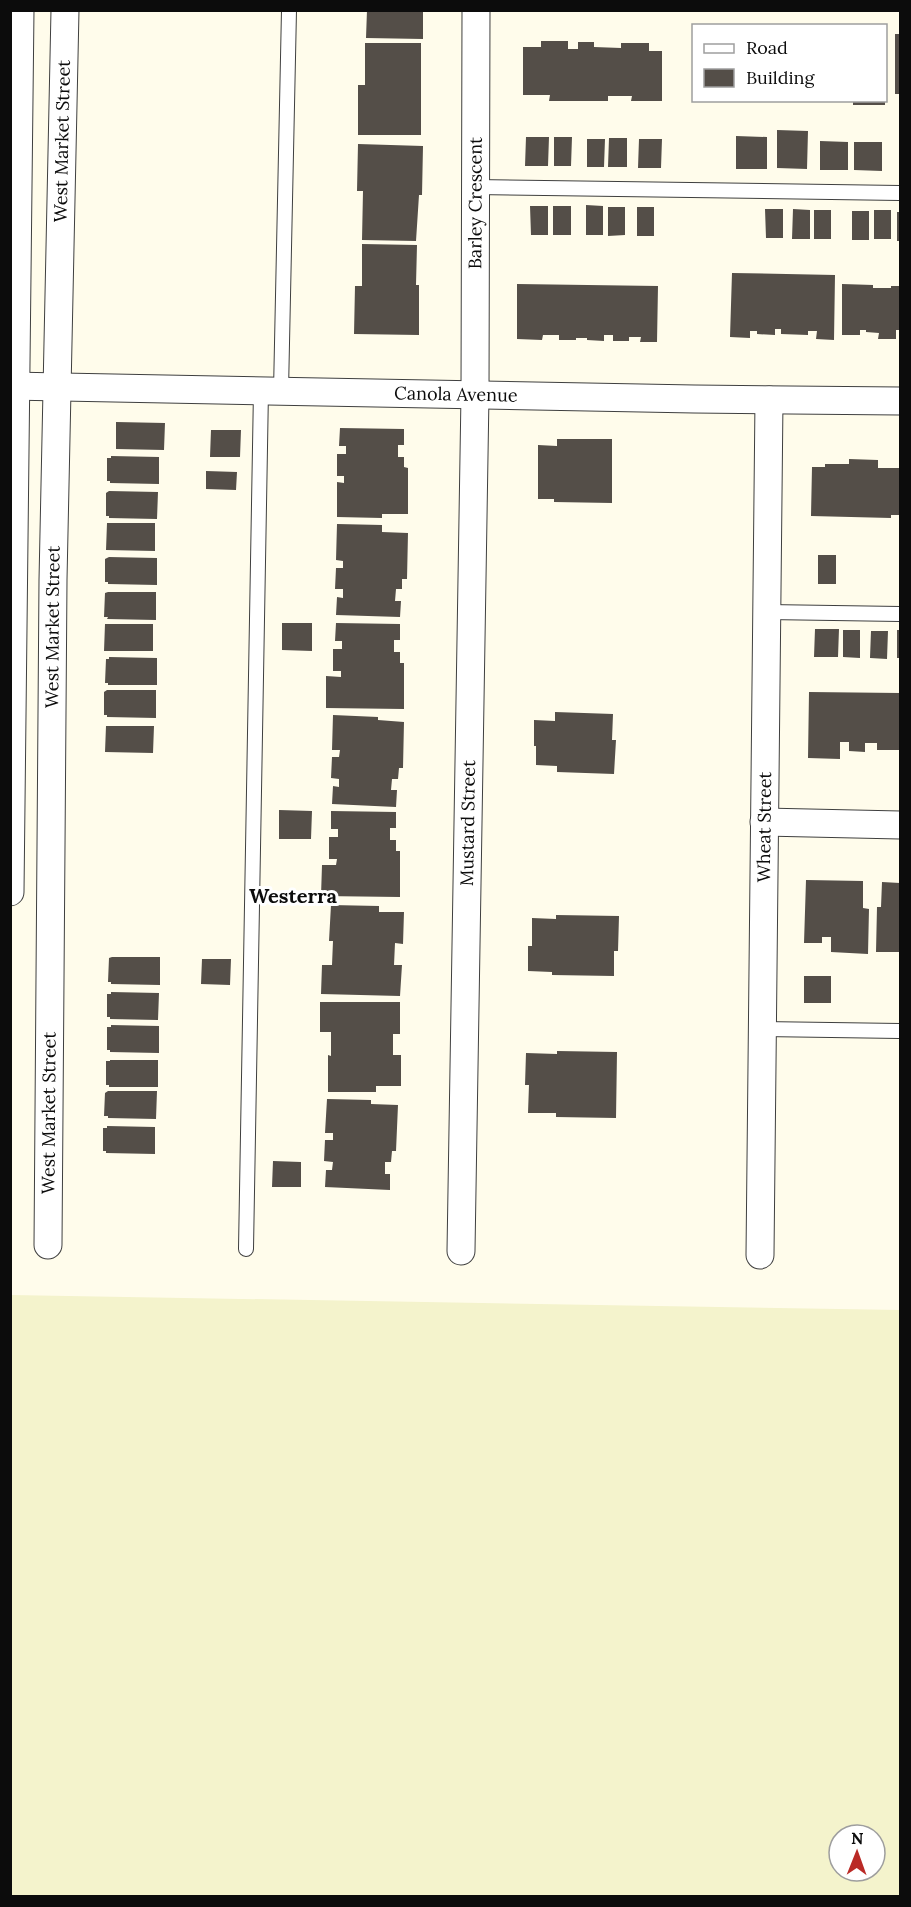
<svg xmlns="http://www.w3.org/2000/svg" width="911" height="1907" viewBox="0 0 911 1907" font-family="Lora,serif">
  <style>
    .farmland { fill: #f4f3cc; fill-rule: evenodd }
    .building { fill: #544e48 }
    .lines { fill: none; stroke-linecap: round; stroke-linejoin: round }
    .lane-casing { stroke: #3f3f3f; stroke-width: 16 }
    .street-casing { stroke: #3f3f3f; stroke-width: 29 }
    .lane { stroke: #fff; stroke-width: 14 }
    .street { stroke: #fff; stroke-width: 27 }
    .labels { text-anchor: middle; stroke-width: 6; stroke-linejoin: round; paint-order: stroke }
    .street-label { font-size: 18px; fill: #0c0c0c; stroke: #fff }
    .neighbourhood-label { font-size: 20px; font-weight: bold; fill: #0c0c0c; stroke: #fff }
  </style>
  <rect width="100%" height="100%" fill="#fffceb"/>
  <path class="farmland" d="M11,1295L900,1310V1896H11ZM839,1835H875V1871H839Z"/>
  <path class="building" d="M367,10H423V39L366,38Z
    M895,34H900V94H895Z
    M541,41H568V49H578V42H594V47L621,48V43H649V51H662V101H631L632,96H608V101H549L550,95H523V47H541Z
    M365,43H421V135H358V85H365Z
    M853,100H885V105H853Z
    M777,130L808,131L807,169L777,168Z
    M736,136L767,137V169H736Z
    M526,137H549L548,166H525Z
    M554,137H572L571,166H554Z
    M609,138H627V167H608Z
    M587,139H605L604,167H587Z
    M639,139H662L661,168H638Z
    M820,141L848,142V170H820Z
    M854,142H882V171L854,170Z
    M358,144L423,146L422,195H419L416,241L362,240L363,191H357Z
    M586,205L603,206V235H586Z
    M530,206H548V235H531Z
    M553,206H571V235H553Z
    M608,207H625V235L608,236Z
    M637,207H654V236H637Z
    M765,209H783V238H766Z
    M793,209L810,210V239H792Z
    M814,210H831V239H814Z
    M874,210H891V239H874Z
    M852,211H869V240H852Z
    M897,212H900V241H897Z
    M362,244L417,245L416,285H419V335L354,334L355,286H362Z
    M732,273L835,275L834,340L816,339L817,331H808V335L781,334V329H775V335L757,334V331H750V338L730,337Z
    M517,284L658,286L657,342H640L641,337H629V341H613V335H604V341L587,340V338H576V340H559V335H543L542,340L517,339Z
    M842,284L873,285V288H891V286H900V330H896V339H878L879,333L866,332V330H860V335H842Z
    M116,422L165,423L164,450L116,449Z
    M340,428L404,429V445H398V457H404V467L408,468V514H382V518L337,517V482L344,483V476H337V454H346V446H339Z
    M211,430H241L240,457H210Z
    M557,439H612V503L554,502V499H538V445L557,446Z
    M111,456L159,457V484L110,483V481H107V458H111Z
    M849,459L878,460V468H900V515H891V518L811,516L812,467H825V464H849Z
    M206,471L237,472L236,490L206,489Z
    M109,491L158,492L157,519L109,518V516H106V493Z
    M107,523H155V551L106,550Z
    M337,524L382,525V532L408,533L407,579H402V589H396L395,601H401L400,617L336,615L337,597L343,598V589H335L336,568H343V561L336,560Z
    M818,555H836V584H818Z
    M109,557L157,558V585L108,584V582H105V559Z
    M108,592H156V620L107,619L108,617H104L105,593Z
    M282,623H312V651L282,650Z
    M336,623L400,624V640H394V652H400V663H404V709L326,708V676L341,677V671H333V649H342V641H335Z
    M105,624H153V651H104Z
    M815,629H839L838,657H814Z
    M843,630H860V658L843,657Z
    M897,630H900V658H897Z
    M871,631H888L887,659L870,658Z
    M109,657L157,658V685H108V683H105L106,659H109Z
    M107,690H156V718L107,717V715H104V692Z
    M809,692L900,693V750H877V743H865V752L849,751V742H840V759L808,758Z
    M555,712L613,714L612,740H616L614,774L557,772V766L536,765V746H534V720L555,721Z
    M333,715L378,717V720L404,722L403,768H399L398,779H392L391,790H397L396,807L332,804L333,786L339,787V779L331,778L332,757H339L340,750H332Z
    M106,726H154L153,753L105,752Z
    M279,810L312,811L311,839H279Z
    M331,811L396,812V828H390V840H396V851H400V897L321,896L322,865H336L337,859H329V837H338V829H331Z
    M806,880L863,881V908L869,909L868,954L831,952V937H822V943H804Z
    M882,882L900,883V952H876L877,907H881Z
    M331,905L379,906V912H404L403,944L395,943L394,965H402L400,996L321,994L322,965H332L333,941H329Z
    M556,915L619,916L618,951H614V976L552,975V972L528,971V946H532V918L556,919Z
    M112,957H160V985L111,984V982H108L109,958Z
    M202,959H231L230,985L201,984Z
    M804,976H831V1003H804Z
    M111,992L159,993L158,1020L110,1019V1017H107V994H111Z
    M320,1002H400V1034H393V1055H401V1086H376V1092H328V1055L331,1056V1032H320Z
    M111,1025L159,1026V1053L110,1052V1050H107V1027H111Z
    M557,1051L617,1052L616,1118L556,1117V1113H528L529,1085H525L526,1053L557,1054Z
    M110,1060H158V1087H109V1085H106V1061H110Z
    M108,1091H157L156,1119L108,1118V1116H104L105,1093Z
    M327,1099L371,1100V1104L398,1105L396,1151H392L391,1162H385V1174H390V1190L325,1187L326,1170H332L333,1162L324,1161L325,1140H333V1133H325Z
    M107,1126L155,1127V1154L106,1153V1151H103V1128H107Z
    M273,1161L301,1162V1187H272Z"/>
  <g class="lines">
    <g class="lane-casing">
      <path id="lane" d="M475,187L900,193
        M281,391L289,10
        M767,612L900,614
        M762,1029L900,1031
        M246,1249L261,390"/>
    </g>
    <g class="street-casing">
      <g id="street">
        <path id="s1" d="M10,386L694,399L900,401"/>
        <path d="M764,822L900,825"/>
        <path d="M10,892L20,10"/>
        <path id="s2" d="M48,1245L53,580L65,10"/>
        <path id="s3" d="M461,1251L475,395L476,10"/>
        <path id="s4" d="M760,1255L769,400"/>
      </g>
    </g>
    <use href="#lane" class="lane"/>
    <use href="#street" class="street"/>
  </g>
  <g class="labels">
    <g class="street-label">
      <text dy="6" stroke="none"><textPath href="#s2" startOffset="1104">West Market Street</textPath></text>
      <text dy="6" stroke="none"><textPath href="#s3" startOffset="1048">Barley Crescent</textPath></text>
      <text dy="6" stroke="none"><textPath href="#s1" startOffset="446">Canola Avenue</textPath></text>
      <text dy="6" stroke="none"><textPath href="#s2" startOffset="618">West Market Street</textPath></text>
      <text dy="6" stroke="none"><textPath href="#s3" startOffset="428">Mustard Street</textPath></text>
      <text dy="6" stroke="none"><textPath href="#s4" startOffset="428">Wheat Street</textPath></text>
      <text dy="6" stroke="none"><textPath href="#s2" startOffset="132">West Market Street</textPath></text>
    </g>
    <g class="neighbourhood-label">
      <text x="293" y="903">Westerra</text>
    </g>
  </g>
  <rect width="911" height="1907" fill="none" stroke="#0c0c0c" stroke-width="24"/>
  <rect x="692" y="24" width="195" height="78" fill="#ffffff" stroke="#9e9e9e" stroke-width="1.5"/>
  <rect x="704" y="44" width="30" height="9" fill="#ffffff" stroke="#9e9e9e" stroke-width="1.5"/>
  <text x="746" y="54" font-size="18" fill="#0c0c0c">Road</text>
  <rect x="704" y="69" width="30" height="18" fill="#544e48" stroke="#9e9e9e" stroke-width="1.5"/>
  <text x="746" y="84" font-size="18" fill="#0c0c0c">Building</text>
  <g transform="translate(857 1853) rotate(1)"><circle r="28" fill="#ffffff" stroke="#9e9e9e" stroke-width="1.5"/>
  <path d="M0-4.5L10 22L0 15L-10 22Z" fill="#ba2a26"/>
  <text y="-9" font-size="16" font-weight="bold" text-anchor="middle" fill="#0c0c0c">N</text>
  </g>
</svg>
